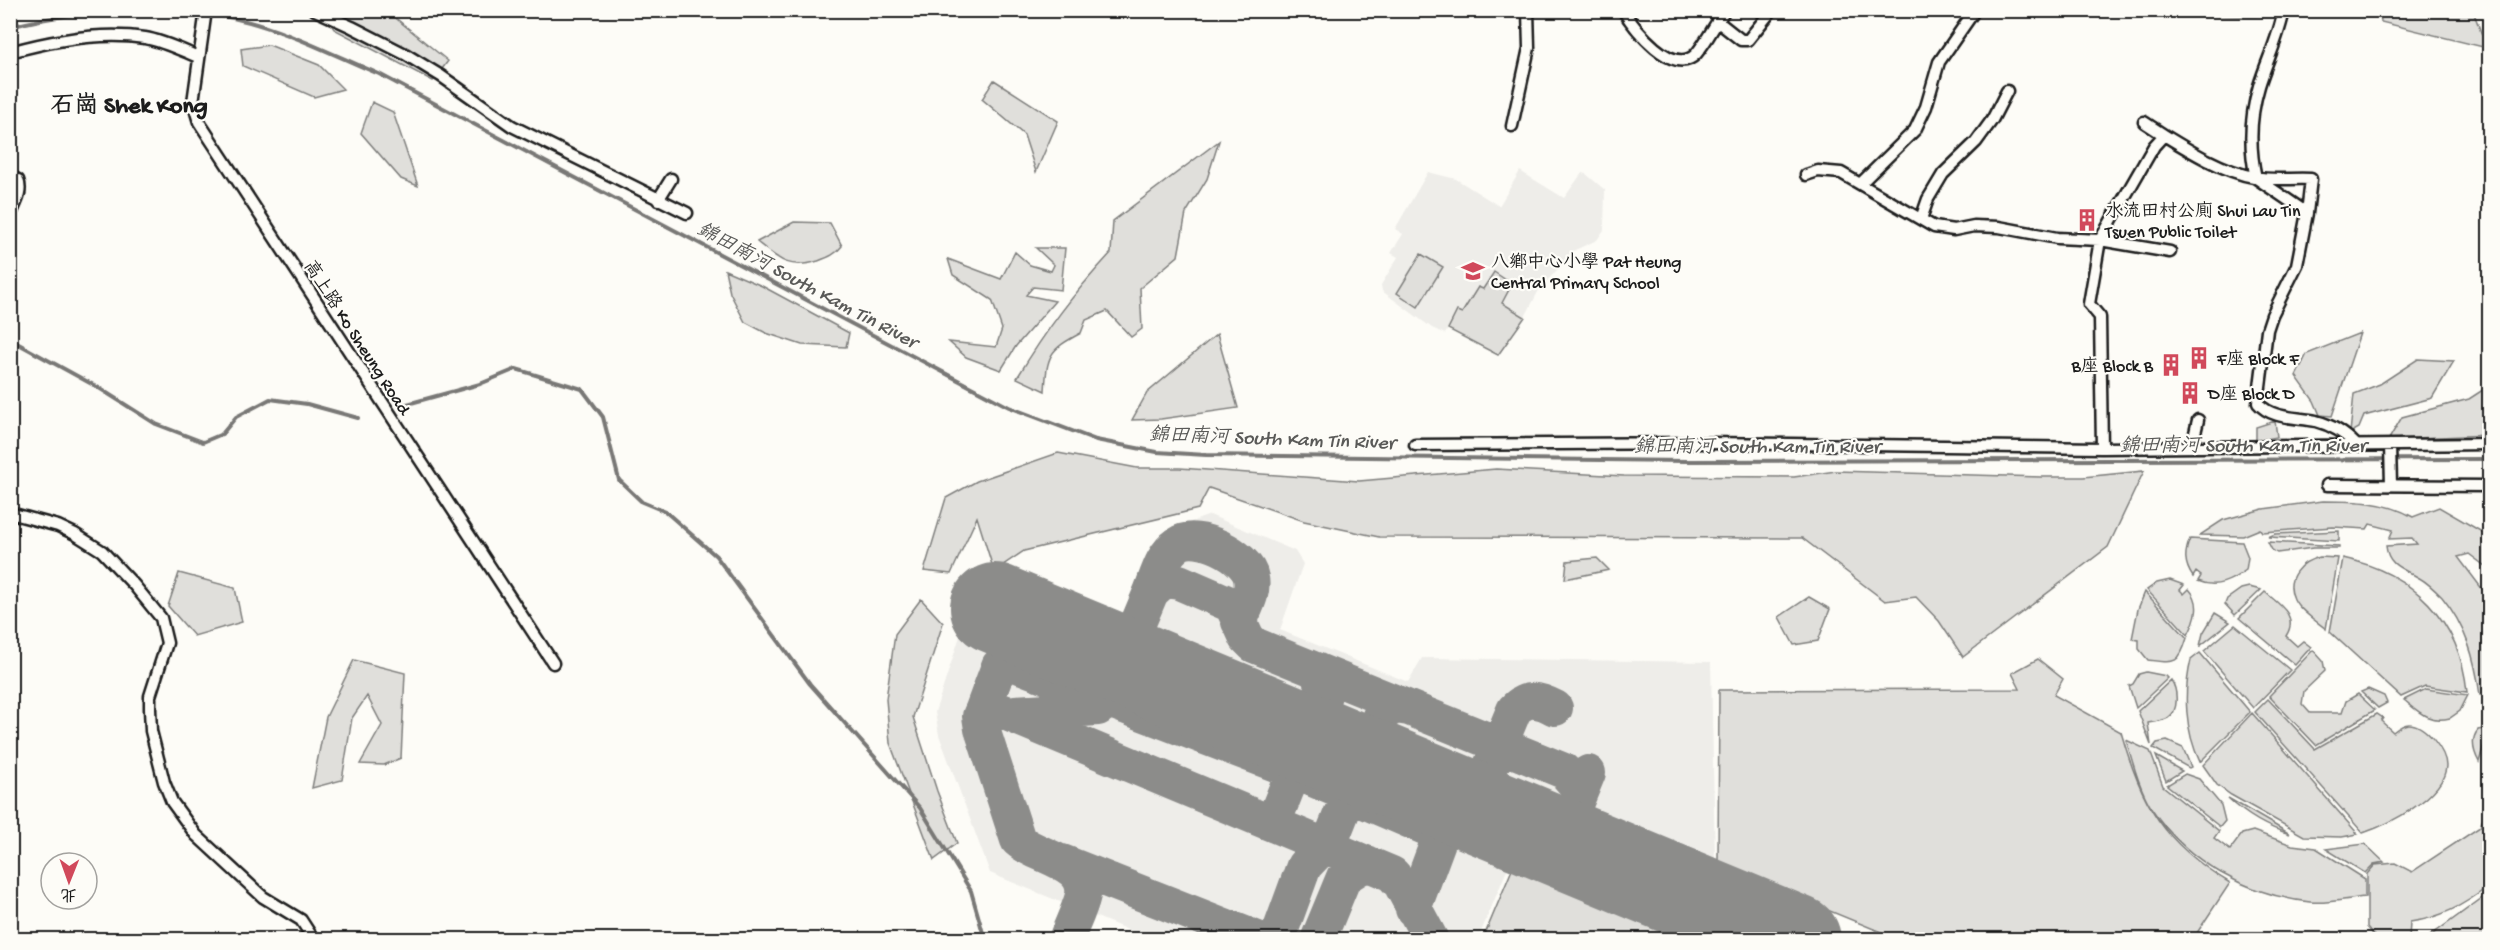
<svg xmlns="http://www.w3.org/2000/svg" width="2500" height="950" viewBox="0 0 2500 950" font-family="'Gochi Hand','LXGW WenKai TC',sans-serif">
  <style>
    .built { fill: #eeede9 }
    .green { fill: #e0dfdb; stroke: #7e7e7c; stroke-width: 1.5 }
    .lines { fill: none; stroke-linecap: round; stroke-linejoin: round }
    .stream { stroke: #797876; stroke-width: 4 }
    .taxiway { stroke: #8c8c8a; stroke-width: 36 }
    .runway { stroke: #8c8c8a; stroke-width: 90 }
    .street-casing { stroke: #1c1c1c; stroke-width: 15 }
    .street { stroke: #fdfcf7; stroke-width: 10 }
    .labels { text-anchor: middle; stroke-width: 4.5; stroke-linejoin: round; paint-order: stroke }
    .poi-label { font-size: 18px; fill: #1c1c1c; stroke: #fdfcf7; text-anchor: start }
    .street-label { font-size: 18px; fill: #1c1c1c; stroke: #fdfcf7 }
    .water-label { font-size: 20px; font-style: italic; fill: #5a5a58; stroke: #fdfcf7 }
    .district-label { font-size: 24px; font-weight: bold; fill: #1c1c1c; stroke: #fdfcf7 }
  </style>
  <rect width="100%" height="100%" fill="#fdfcf7"/>
  <filter id="ink" filterUnits="userSpaceOnUse"><feTurbulence type="fractalNoise" baseFrequency=".0167" numOctaves="2"/><feDisplacementMap in="SourceGraphic" scale="12" xChannelSelector="R" yChannelSelector="G"/><feConvolveMatrix kernelMatrix="1 2 1 2 8 2 1 2 1" color-interpolation-filters="sRGB"/></filter>
  <g filter="url(#ink)">
    <path class="built" d="M1520,171L1564,198L1582,173L1586,174L1605,190L1604,230L1597,240L1575,250L1539,290L1525,317L1498,355L1448,329L1445,334L1432,328L1382,291L1381,285L1398,257L1391,253L1403,234L1395,229L1428,172L1456,179L1499,206Z
      M1210,515L1295,551L1303,564L1280,630L1408,682L1422,658L1711,662L1715,863L1601,812L1123,617L1166,531Z
      M961,633L1512,858L1478,939H1404L1402,935L1396,940L1150,939L990,873L939,735L935,712Z"/>
    <path class="green" d="M322,11H387L448,61L433,81L334,29Z
      M2185,11V10L2259,11L2256,16L2184,15Z
      M2380,11H2473L2487,48L2381,22Z
      M269,45L319,65L343,89L314,97L243,66L241,49Z
      M994,80L1058,121L1036,172L1024,135L982,99Z
      M372,102L393,112L418,186L401,179L361,133Z
      M1219,141L1207,179L1186,213L1178,256L1140,288L1142,329L1131,337L1107,311L1086,320L1081,333C1049,350 1047,355 1045,391L1017,378C1046,330 1073,294 1111,253L1113,221Z
      M794,222L830,223L842,246C835,255 829,257 818,261C789,270 779,260 757,242Z
      M1036,248H1065L1061,290L1033,287L1026,295L1055,301L1016,346L1001,370L966,357L949,342L996,347L1002,329L992,300L953,275L948,259L1001,279L1015,252L1030,265L1051,271L1054,265Z
      M1421,254L1443,267L1418,307L1397,293Z
      M725,270L762,286L849,333L846,347L802,345L766,333L745,322L730,293Z
      M1494,272L1512,284L1502,303L1525,317L1498,355L1448,329L1457,311L1462,313L1478,287L1483,289Z
      M2360,333L2332,416L2320,415L2314,401L2296,376L2307,354Z
      M1217,334L1238,408L1161,419L1132,420L1147,393Z
      M2418,359L2454,361L2432,398L2364,416L2359,428L2350,433L2354,394L2380,384Z
      M2489,386V435L2389,439L2402,417L2469,399Z
      M2275,421L2277,437L2256,441V427Z
      M1058,453L1137,468H1180L1359,481L1496,469L1624,476L1794,477L1836,471L2041,477H2083L2144,471L2108,547L1963,657L1939,621L1916,597L1885,601L1802,538L1379,537L1304,521L1209,488L1198,509L1024,551L994,571L977,517L951,574L924,571L946,498L977,481Z
      M2323,501C2354,501 2386,501 2413,517L2439,507L2489,536V569L2469,554L2458,557L2489,598V696L2480,695C2475,659 2466,626 2442,597C2436,591 2428,583 2421,579C2405,569 2388,567 2386,546L2417,544L2412,538L2389,539L2393,530L2370,524L2367,529L2333,527L2262,532L2260,529L2243,536L2200,535L2223,520L2263,509Z
      M2339,531V541L2268,537L2275,534Z
      M2190,539L2242,542L2248,557L2246,570C2231,581 2216,589 2198,581L2201,576L2196,572L2193,577C2184,564 2184,553 2190,539Z
      M2268,542L2339,546V548H2313L2277,553L2272,550Z
      M2320,557L2338,558L2326,629C2316,621 2299,610 2294,599C2284,578 2301,561 2320,557Z
      M1597,558L1609,570L1565,579L1567,561Z
      M2343,558C2413,573 2460,620 2467,692L2425,686L2401,697L2330,632Z
      M179,573L235,588L242,622L194,636L168,606Z
      M2170,580L2184,585L2180,590L2184,594L2189,589C2202,603 2196,619 2188,635L2147,590L2157,583Z
      M2249,587L2261,590L2235,615L2225,604L2227,599L2241,589Z
      M2145,592L2187,638C2179,665 2175,663 2148,660L2139,649V640L2132,639L2138,609Z
      M2265,592C2280,605 2299,616 2286,636L2297,646L2303,641L2311,647L2295,665L2239,618Z
      M1809,597L1830,609L1818,641L1794,645L1779,617Z
      M921,599L943,623L913,717L937,791L957,843L934,860L890,743L886,699L895,634Z
      M2215,613L2230,622L2200,646L2203,633Z
      M2235,625L2290,670L2253,708L2204,651Z
      M2313,650L2323,661L2325,671L2304,691L2302,704L2310,713H2342L2346,701L2358,694L2375,710L2316,745L2269,696Z
      M2200,653L2250,712L2200,762C2185,731 2183,693 2191,660Z
      M2038,659L2063,679L2054,695L2121,732C2142,805 2163,843 2230,883L2193,939H1898L1718,865L1719,690L2020,689L2012,673Z
      M354,660L405,673L401,758L384,765L360,764L382,725L367,696L352,718L342,780L312,788L326,717Z
      M2146,672L2166,676L2168,678L2136,708L2129,686L2133,684L2139,674Z
      M2171,680C2178,690 2179,711 2168,718C2163,721 2154,722 2148,723L2151,745L2138,711Z
      M2368,689L2384,696L2387,703L2378,708L2361,692Z
      M2426,689L2468,695L2460,711L2450,718C2429,723 2420,713 2404,700Z
      M2268,699L2315,749L2377,714L2383,718L2381,721L2393,732C2398,728 2403,724 2409,724C2425,724 2446,751 2446,766C2445,797 2387,825 2363,833L2255,712Z
      M2252,713L2358,834L2342,837L2304,836L2231,795L2217,785L2203,765Z
      M2489,728L2479,762C2473,751 2470,740 2478,730Z
      M2126,740L2150,751L2163,786L2219,831L2214,838L2230,850L2242,834L2253,831L2292,845L2316,848L2365,879V897C2347,899 2327,904 2310,902C2247,895 2187,862 2152,809C2139,788 2133,763 2126,740Z
      M2167,741L2183,748L2191,767L2189,768L2153,748L2157,743Z
      M2156,756L2182,771L2166,781Z
      M2185,774L2199,779L2221,805L2225,821L2220,827L2167,785Z
      M2228,798L2290,834C2265,827 2246,815 2228,798Z
      M2489,801V886C2464,905 2441,918 2410,922L2409,939H2377L2367,927V874L2375,865L2395,863L2412,872L2480,827Z
      M2365,844L2384,862L2374,864L2365,873L2326,849Z
      M1516,860L1703,937L1705,939H1483Z
      M2489,893V939H2426Z"/>
    <g class="lines">
      <path class="stream" d="M10,27C71,11 135,8 197,14C209,15 222,15 233,18C284,29 331,54 379,74L1009,407L1096,440L1157,452L1206,455L1686,461L2490,459
        M10,344L15,342L99,388L156,424L203,442L222,434L236,417L270,399L307,404L358,418
        M400,406L480,384L516,369L582,389L603,417L619,480L642,502L666,512L716,556L810,684L920,808L971,891L985,940"/>
      <path class="taxiway" d="M1151,592C1158,575 1162,555 1178,544C1197,531 1247,555 1251,578C1254,593 1245,607 1239,622
        M1138,707L1221,702
        M983,709L999,666L1007,661L1294,771L1434,831L1438,842L1413,909
        M1015,713L1098,708L1119,691L1125,681L1130,664L1131,640L1138,623L1151,592L1164,580L1179,582L1232,605L1247,638L1254,645L1564,771L1578,787V795
        M1491,766L1514,710C1527,696 1540,700 1555,708
        M1278,825L1277,813L1324,695V688L1316,670
        M1560,841L1588,773
        M1334,849L1332,837L1381,714L1395,706L1409,708
        M1062,862L1260,940
        M1671,888L1716,940
        M1066,940C1071,926 1080,909 1083,895C1088,862 1036,857 1018,840L982,729L980,716L983,709H995L1009,714L1392,874L1401,884L1431,940
        M1277,940L1304,866L1332,837
        M1318,940L1344,877L1366,863"/>
      <path class="runway" d="M995,608L1796,940"/>
      <g class="street-casing">
        <path id="street" d="M206,10L193,102L199,122L553,663
          M315,10L352,27L405,54L441,76L512,126L687,213
          M1623,10C1634,28 1673,78 1696,54C1707,41 1715,24 1725,10
          M2284,10C2279,37 2267,60 2259,86C2250,116 2249,147 2256,178L2307,213L2297,265L2272,315L2267,330L2258,403C2271,419 2297,417 2316,421C2331,425 2345,433 2356,445
          M1717,21L1741,40H1748L1772,10
          M10,52C53,40 101,31 145,38C163,41 181,50 198,57
          M2144,122L2164,135
          M1512,126L1529,48L1528,10
          M1806,175L1818,171L1841,173L1934,227L1954,230L1974,226L1999,227L2057,238L2100,240L2170,252
          M10,176L18,180C23,193 15,204 10,216
          M1860,184L1915,130L1926,107L1939,62L1975,10
          M658,200L671,179
          M1921,219L1928,199L1943,174L1976,142L1992,120L2007,91
          M1415,445L1708,443L2102,448L2490,444
          M2390,445L2391,485
          M2192,446L2198,420
          M2102,448L2100,317L2089,304L2100,240L2154,146L2164,135C2190,151 2224,172 2254,177C2272,181 2292,178 2311,179L2307,213
          M2327,485L2490,486
          M10,513L58,526L75,534L102,551L134,585L161,618L167,643L150,696V709L151,731L164,782L172,802L196,835L263,897L301,920L314,940"/>
      </g>
      <use href="#street" class="street"/>
    </g>
  </g>
  <defs>
    <g id="building-bare" transform="scale(1.8)"><path d="M-4-6H4V6H1V3H-1V6H-4ZM-2.5-4.3h1.7v1.8h-1.7ZM.8-4.3h1.7v1.8H.8ZM-2.5-1h1.7V.8h-1.7ZM.8-1h1.7V.8H.8Z" fill="#d1495b" stroke="#fdfcf7" stroke-width="2.5" paint-order="stroke"/></g>
    <g id="school-bare" transform="scale(1.8)"><path d="M0-5L7-2L0 1L-7-2ZM-4 1L0 2.5L4 1V4Q0 6-4 4Z" fill="#d1495b" stroke="#fdfcf7" stroke-width="2.5" paint-order="stroke"/></g>
  </defs>
  <g fill-rule="evenodd">
    <use href="#building-bare" x="2087" y="220"/>
    <use href="#school-bare" x="1473" y="271"/>
    <use href="#building-bare" x="2199" y="358"/>
    <use href="#building-bare" x="2171" y="365"/>
    <use href="#building-bare" x="2190" y="393"/>
  </g>
  <g class="labels">
    <g class="poi-label">
      <text x="2105" y="216">水流田村公廁 Shui Lau Tin<tspan x="2105" dy="21">Tsuen Public Toilet</tspan></text>
      <text x="1491" y="267">八鄉中心小學 Pat Heung<tspan x="1491" dy="21">Central Primary School</tspan></text>
      <text x="2217" y="364">F座 Block F</text>
      <text x="2153" y="371" text-anchor="end">B座 Block B</text>
      <text x="2208" y="399">D座 Block D</text>
    </g>
    <g class="street-label">
      <text transform="translate(358 337) rotate(57)" y="6">高上路 Ko Sheung Road</text>
    </g>
    <g class="water-label">
      <text transform="translate(808 284) rotate(28)" y="7">錦田南河 South Kam Tin River</text>
      <text transform="translate(1272 437) rotate(2)" y="7">錦田南河 South Kam Tin River</text>
      <text x="2243" y="451">錦田南河 South Kam Tin River</text>
      <text x="1757" y="452">錦田南河 South Kam Tin River</text>
    </g>
    <g class="district-label">
      <text x="129" y="112">石崗 Shek Kong</text>
    </g>
  </g>
  <rect width="2500" height="950" fill="none" stroke="#fdfcf7" stroke-width="36"/>
  <rect x="18" y="18" width="2464" height="914" fill="none" stroke="#1c1c1c" stroke-width="2" filter="url(#ink)"/>
  <g transform="translate(69 881) rotate(181)"><circle r="28" fill="#fdfcf7" stroke="#a3a29f" stroke-width="1.5"/>
  <path d="M0-4.5L10 22L0 15L-10 22Z" fill="#d1495b"/>
  <text y="-9" font-size="16" font-weight="bold" text-anchor="middle" fill="#1c1c1c">北</text>
  </g>
</svg>
